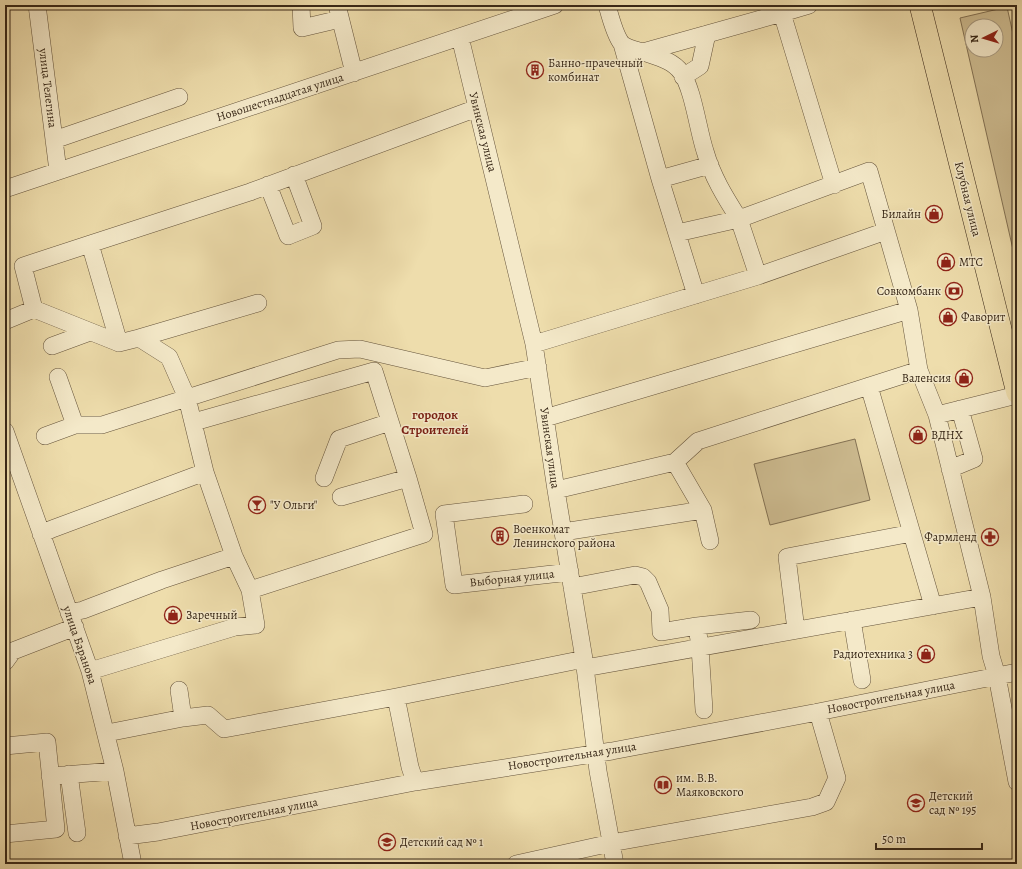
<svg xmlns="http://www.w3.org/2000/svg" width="1022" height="869" viewBox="0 0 1022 869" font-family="Alegreya,serif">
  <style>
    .green { fill: #cfbe93; stroke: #837255; fill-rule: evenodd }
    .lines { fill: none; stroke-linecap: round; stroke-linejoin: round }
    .minor-casing { stroke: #65543c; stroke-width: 18 }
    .major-casing { stroke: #372717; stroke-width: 22 }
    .minor { stroke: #f4e9c9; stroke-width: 17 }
    .major { stroke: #eeddac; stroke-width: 21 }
    .labels { text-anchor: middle; stroke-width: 3; stroke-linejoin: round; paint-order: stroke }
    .poi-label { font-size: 12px; fill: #372717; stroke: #f4e9c9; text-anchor: start }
    .street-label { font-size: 12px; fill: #372717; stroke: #f4e9c9 }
    .neighbourhood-label { font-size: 13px; font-weight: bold; fill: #7a1f14; stroke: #f4e9c9 }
  </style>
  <rect width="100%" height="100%" fill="#eeddac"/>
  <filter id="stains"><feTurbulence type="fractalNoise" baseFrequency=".005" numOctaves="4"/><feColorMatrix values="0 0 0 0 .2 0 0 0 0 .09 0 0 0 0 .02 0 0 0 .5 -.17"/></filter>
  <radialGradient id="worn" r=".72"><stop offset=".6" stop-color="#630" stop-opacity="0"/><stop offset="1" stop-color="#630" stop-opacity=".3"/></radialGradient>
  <path class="green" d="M1007,7L1017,52V267L960,18ZM972,26H996V50H972Z
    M855,439L870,500L770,525L754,464Z"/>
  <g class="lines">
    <g class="minor-casing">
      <path id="minor" d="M37,5L58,171
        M301,5L302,28L340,19
        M337,5L354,73
        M607,5C610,16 615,36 622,44C628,49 636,50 643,52L782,13L834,185
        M782,13L809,5
        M460,37L534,344L556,490L584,659L598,771L615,864
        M622,44L660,179L710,165
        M643,52C657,57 672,60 681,72C693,88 698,130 705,151C712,176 725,197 739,219L677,233
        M683,77L700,66L707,34
        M54,140L179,97
        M660,179L696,295
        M268,185L288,236L313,226L294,175
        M5,189L555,5
        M758,276L739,219L869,171L909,310L919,370
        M34,309L23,266L90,244
        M5,321L34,309L119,343L139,338L169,357L187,398L338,350L360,349L485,378L538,367
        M139,338L258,303
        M119,343L90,244L250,192L477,108
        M534,344L758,276L886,231
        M52,346L90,332
        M58,377L75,425
        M869,386L933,606
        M937,415L1017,395
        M545,418L909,310
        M194,422L374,371L408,478L424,534L250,590
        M5,431L90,671L115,771L133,864
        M45,436L75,425H102L187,398L205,472L234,556L250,590L256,625L235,627L90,671
        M950,469L974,459L960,409
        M324,478L339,439L390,422
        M556,490L675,462L698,441L919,370L937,415L982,597L991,656L997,676L1017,782
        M341,497L408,478
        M524,504L444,514L454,585L570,572
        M703,510L710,541
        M563,532L703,510L675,462
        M41,534L52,529L205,472
        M572,587L635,575L643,577L648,582L660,610L661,632L697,626L700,647L704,710
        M69,613L83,610L162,580L234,556
        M852,620L862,680
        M697,626L751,620
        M796,630L787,557L912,533
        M5,662L13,651L75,627
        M585,668L982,597
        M179,690L183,718
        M396,697L410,767L415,782
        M107,733L183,718L208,715L224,729L396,697L584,659
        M5,746L47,742L56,829L5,834
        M69,774L77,833
        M50,776L115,771
        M127,836L158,832L415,782L612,751L818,712L1017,672
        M516,864L611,843L812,807L826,802L837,778L818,712"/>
    </g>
    <g class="major-casing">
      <path id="major" d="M920,5L1017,393"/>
    </g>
    <use href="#minor" class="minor"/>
    <use href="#major" class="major"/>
  </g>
  <defs>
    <g id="building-ring" transform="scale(0.9)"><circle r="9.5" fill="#f4e9c9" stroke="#8f2418" stroke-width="1.5"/><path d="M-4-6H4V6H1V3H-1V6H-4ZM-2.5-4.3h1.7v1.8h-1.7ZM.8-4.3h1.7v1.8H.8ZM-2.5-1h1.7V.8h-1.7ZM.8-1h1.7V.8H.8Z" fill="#8f2418"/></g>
    <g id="shop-ring" transform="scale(0.9)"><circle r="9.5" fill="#f4e9c9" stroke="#8f2418" stroke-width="1.5"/><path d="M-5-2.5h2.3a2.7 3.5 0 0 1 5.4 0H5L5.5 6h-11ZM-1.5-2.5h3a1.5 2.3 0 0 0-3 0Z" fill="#8f2418"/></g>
    <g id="bank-ring" transform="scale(0.9)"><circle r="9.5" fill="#f4e9c9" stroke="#8f2418" stroke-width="1.5"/><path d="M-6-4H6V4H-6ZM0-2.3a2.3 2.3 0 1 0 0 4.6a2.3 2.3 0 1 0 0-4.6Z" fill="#8f2418"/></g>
    <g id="bar-ring" transform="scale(0.9)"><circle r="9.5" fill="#f4e9c9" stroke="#8f2418" stroke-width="1.5"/><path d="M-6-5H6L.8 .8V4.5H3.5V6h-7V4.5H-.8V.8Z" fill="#8f2418"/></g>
    <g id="pharmacy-ring" transform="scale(0.9)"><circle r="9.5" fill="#f4e9c9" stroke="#8f2418" stroke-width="1.5"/><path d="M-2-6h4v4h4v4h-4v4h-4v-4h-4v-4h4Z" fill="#8f2418"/></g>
    <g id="library-ring" transform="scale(0.9)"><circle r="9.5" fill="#f4e9c9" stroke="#8f2418" stroke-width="1.5"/><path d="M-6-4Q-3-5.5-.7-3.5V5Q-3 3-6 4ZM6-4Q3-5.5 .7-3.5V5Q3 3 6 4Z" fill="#8f2418"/></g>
    <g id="school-ring" transform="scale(0.9)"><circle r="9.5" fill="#f4e9c9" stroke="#8f2418" stroke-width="1.5"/><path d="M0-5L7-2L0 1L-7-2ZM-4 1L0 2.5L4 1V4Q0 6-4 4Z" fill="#8f2418"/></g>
  </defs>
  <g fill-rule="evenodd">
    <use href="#building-ring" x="535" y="70"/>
    <use href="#shop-ring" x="934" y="214"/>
    <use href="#shop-ring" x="946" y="262"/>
    <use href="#bank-ring" x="954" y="291"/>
    <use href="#shop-ring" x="948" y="317"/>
    <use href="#shop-ring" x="964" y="378"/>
    <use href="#shop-ring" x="918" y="435"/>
    <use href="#bar-ring" x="257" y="505"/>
    <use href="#building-ring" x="500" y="536"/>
    <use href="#pharmacy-ring" x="990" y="537"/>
    <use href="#shop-ring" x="173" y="615"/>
    <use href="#shop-ring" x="926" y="654"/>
    <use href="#library-ring" x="663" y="785"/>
    <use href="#school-ring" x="916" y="803"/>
    <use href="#school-ring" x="387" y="842"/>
  </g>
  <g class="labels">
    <g class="poi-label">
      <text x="548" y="67">Банно-прачечный<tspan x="548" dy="14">комбинат</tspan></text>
      <text x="921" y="218" text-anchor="end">Билайн</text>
      <text x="959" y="266">МТС</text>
      <text x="941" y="295" text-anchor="end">Совкомбанк</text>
      <text x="961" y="321">Фаворит</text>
      <text x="951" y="382" text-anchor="end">Валенсия</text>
      <text x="931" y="439">ВДНХ</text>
      <text x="270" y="509">"У Ольги"</text>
      <text x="513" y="533">Военкомат<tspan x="513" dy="14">Ленинского района</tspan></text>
      <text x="977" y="541" text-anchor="end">Фармленд</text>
      <text x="186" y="619">Заречный</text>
      <text x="913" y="658" text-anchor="end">Радиотехника 3</text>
      <text x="676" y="782">им. В.В.<tspan x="676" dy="14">Маяковского</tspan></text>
      <text x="929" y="800">Детский<tspan x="929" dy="14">сад № 195</tspan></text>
      <text x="400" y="846">Детский сад № 1</text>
    </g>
    <g class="street-label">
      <text transform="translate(48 88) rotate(83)" y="4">улица Телегина</text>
      <text transform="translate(280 97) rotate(-18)" y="4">Новошестнадцатая улица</text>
      <text transform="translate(483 132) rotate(76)" y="4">Увинская улица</text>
      <text transform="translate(968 199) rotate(76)" y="4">Клубная улица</text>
      <text transform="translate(550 448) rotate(82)" y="4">Увинская улица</text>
      <text transform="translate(512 578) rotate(-6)" y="4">Выборная улица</text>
      <text transform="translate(80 645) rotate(71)" y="4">улица Баранова</text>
      <text transform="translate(891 697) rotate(-11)" y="4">Новостроительная улица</text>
      <text transform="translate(572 756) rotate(-9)" y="4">Новостроительная улица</text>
      <text transform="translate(254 814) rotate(-11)" y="4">Новостроительная улица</text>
    </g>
    <g class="neighbourhood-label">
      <text x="435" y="419">городок<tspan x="435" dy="15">Строителей</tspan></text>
    </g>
  </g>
  <rect width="1022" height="869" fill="none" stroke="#eeddac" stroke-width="20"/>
  <rect x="6" y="6" width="1010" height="857" fill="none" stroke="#372717" stroke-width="2"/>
  <rect x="10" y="10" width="1002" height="849" fill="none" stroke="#372717"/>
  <g transform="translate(984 38) rotate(265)"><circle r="19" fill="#f4e9c9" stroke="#a89b82"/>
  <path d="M0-3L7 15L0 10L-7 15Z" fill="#8f2418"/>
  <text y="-6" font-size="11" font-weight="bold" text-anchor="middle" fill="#372717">N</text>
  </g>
  <path d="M876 843v6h106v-6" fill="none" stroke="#372717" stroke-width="2"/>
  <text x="882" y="843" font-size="12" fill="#372717" stroke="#f4e9c9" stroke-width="3" paint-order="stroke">50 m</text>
  <rect width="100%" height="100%" filter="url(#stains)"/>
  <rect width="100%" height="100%" fill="url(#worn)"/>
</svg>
